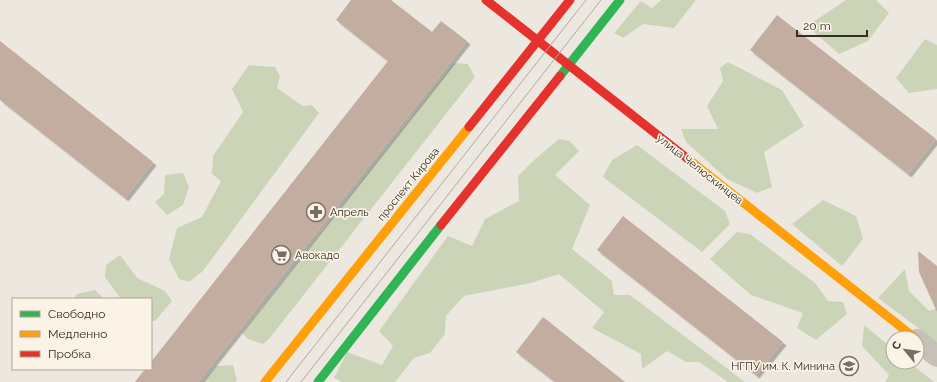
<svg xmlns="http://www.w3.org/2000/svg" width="937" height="382" viewBox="0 0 937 382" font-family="Raleway,sans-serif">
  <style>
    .green { fill: #ccd4b8 }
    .building { fill: #c2ada0; filter: url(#shadow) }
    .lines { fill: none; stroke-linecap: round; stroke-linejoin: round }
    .street { stroke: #c6c0b9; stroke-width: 22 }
    .fast { stroke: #30b455; stroke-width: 9 }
    .slow { stroke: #ff9f0a; stroke-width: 9 }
    .jam { stroke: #e5322d; stroke-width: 9 }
    .tram { stroke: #aea9a3; stroke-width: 1 }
    .labels { text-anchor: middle; stroke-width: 3.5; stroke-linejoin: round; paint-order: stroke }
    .street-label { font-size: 11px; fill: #372d27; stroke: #faf3e6 }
    .poi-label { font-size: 11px; fill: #372d27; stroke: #faf3e6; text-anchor: start }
  </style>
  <defs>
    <filter id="shadow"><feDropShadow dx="3.5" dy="3.5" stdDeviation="0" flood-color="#0004"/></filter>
  </defs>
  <rect width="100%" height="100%" fill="#ede8df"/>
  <path class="green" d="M661,0H696L674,28L643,24L623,38L614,33L641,1L652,8Z
    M846,0H876L889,13L868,41L839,54L807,26Z
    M925,39L937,45V89L909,93L896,78Z
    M728,62L782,90L804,126L764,152L772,187L757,193L727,179L686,142L681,129H718L707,106L723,81L720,68Z
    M454,63L468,64L475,77L269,339L263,344L248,339L242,333Z
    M249,65L275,67L280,76L277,88L303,106L312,105L319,113L203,271L189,282L179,279L169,259L177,228L202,217L221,181L212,174L213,156L243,112L232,89Z
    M559,139L570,141L579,151L555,175L590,205L572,249L612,281L614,295H630L745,382H728L699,362H686L667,351L642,369L641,354L592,328L604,312L559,274L531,283L464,296L446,316L445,334L430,353L414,358L395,382H342L334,378L347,352L382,365L393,346L379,331L448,236L472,246L485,219L519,201L518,176L533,161Z
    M637,145L725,211L730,224L702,252L603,177L612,160Z
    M183,173L189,187L183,205L167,215L155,202L164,194L165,175Z
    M823,200L856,216L863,239L842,266L792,224Z
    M737,232L750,234L815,283L828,301L843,302L847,314L816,340L797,328L803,313L751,295L710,259Z
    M120,255L137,278L165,291L172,301L155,321H151V299H121L105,277L106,265Z
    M905,269L909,291L929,311L937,308V342L878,298Z
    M95,290L104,299H73L77,294Z
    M864,325L893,349V362H909L934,382H885L889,375L862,346Z
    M233,365L237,380L235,382H203L216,366Z"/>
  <path class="building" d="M351,0H391L432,32L441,21L467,41L198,382H135L145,369H151V362L388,61L336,20Z
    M777,15L936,139L908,174L750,50Z
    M0,41L153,162L125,198L0,100Z
    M623,216L783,342L756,375L597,250Z
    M918,251L937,266V312L919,272Z
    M543,317L625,382H555L516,352Z"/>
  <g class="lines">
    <path class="street" d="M917,340L937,356"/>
    <path class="fast" d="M560,76L620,0
      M318,382L441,225"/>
    <path class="slow" d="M688,159L915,338
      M265,382L469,127"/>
    <path class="jam" d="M486,0L688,159
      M469,127L570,0
      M441,225L560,76"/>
    <path class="tram" d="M286,382L586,0
      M301,382L601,0"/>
  </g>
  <defs>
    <g id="pharmacy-ring" transform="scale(1)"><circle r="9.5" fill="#faf3e6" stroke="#776e67" stroke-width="1.5"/><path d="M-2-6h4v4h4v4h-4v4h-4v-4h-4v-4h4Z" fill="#776e67"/></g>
    <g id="supermarket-ring" transform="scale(1)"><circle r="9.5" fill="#faf3e6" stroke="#776e67" stroke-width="1.5"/><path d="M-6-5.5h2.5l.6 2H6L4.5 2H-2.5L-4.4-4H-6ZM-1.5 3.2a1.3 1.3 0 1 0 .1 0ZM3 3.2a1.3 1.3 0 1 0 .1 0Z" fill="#776e67"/></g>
    <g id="university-ring" transform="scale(1)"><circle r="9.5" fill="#faf3e6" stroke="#776e67" stroke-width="1.5"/><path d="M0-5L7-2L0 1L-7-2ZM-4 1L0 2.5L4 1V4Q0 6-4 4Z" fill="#776e67"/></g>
  </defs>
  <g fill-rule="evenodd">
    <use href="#pharmacy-ring" x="316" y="212"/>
    <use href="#supermarket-ring" x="281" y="255"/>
    <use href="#university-ring" x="849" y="366"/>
  </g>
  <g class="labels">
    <g class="street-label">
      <text transform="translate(700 169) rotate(38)" y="4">улица Челюскинцев</text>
      <text transform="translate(408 184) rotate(-51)" y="4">проспект Кирова</text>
    </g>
    <g class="poi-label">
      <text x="330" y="216">Апрель</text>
      <text x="295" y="259">Авокадо</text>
      <text x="835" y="370" text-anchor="end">НГПУ им. К. Минина</text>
    </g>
  </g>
  <rect x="12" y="298" width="140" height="72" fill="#faf3e6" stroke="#aca49a"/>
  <rect x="20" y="311" width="20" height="6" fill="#30b455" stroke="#aca49a"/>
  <text x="48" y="318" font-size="12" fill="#372d27">Свободно</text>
  <rect x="20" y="331" width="20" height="6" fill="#ff9f0a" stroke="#aca49a"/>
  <text x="48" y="338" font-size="12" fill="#372d27">Медленно</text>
  <rect x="20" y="351" width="20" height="6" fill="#e5322d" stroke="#aca49a"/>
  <text x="48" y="358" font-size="12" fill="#372d27">Пробка</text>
  <g transform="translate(905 350) rotate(299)"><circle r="19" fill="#faf3e6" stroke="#aca49a"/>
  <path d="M0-3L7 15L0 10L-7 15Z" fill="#776e67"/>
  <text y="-6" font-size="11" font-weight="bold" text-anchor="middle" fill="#372d27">С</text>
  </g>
  <path d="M797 30v6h70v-6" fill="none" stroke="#372d27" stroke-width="2"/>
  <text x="803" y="30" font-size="12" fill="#372d27" stroke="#faf3e6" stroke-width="3" paint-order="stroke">20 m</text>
</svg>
